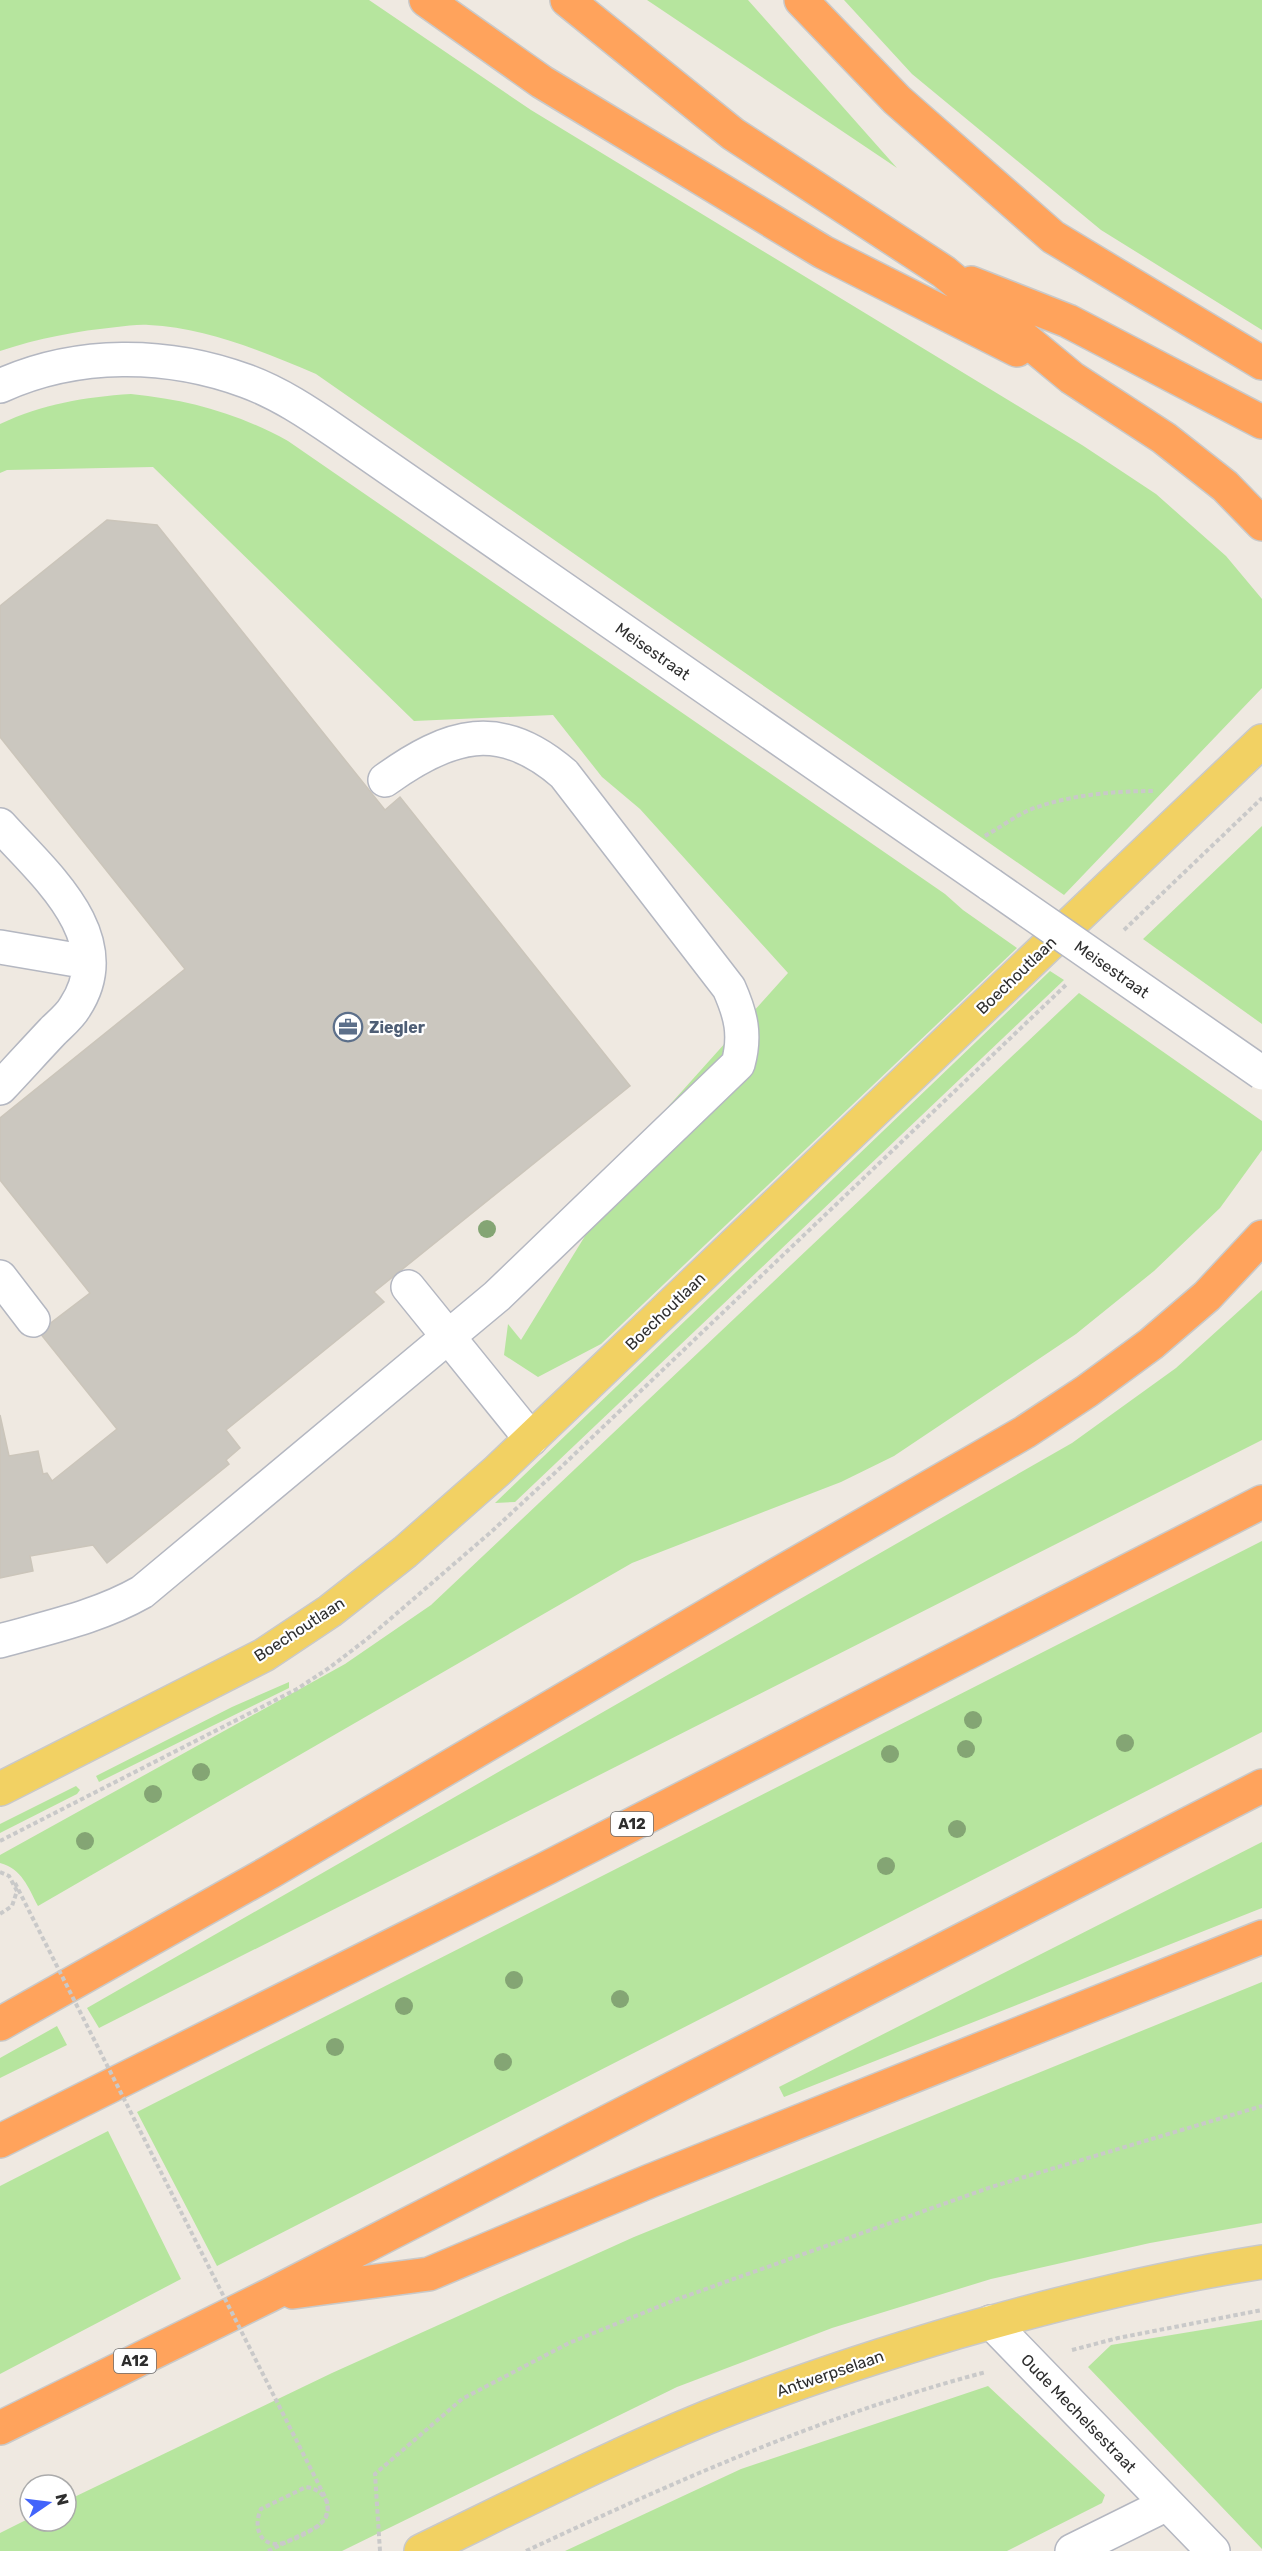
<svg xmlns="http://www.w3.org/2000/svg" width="1262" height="2551" viewBox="0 0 1262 2551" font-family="Rubik,sans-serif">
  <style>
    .green { fill: #b6e59e }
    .building { fill: #cbc7bf; stroke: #cbc5ba; stroke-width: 1.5 }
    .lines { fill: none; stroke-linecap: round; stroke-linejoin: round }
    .minor-casing { stroke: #b4b7c1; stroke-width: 36 }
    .major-casing { stroke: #c9c9c9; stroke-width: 36 }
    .highway-casing { stroke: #c9c9c9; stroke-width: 36 }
    .path { stroke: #c9c9c9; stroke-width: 4; stroke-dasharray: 4.5 3; stroke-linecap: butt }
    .minor { stroke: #fff; stroke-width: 33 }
    .major { stroke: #f2d163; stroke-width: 33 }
    .highway { stroke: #ffa35c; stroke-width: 33 }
    .minor-bridge-casing { stroke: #b4b7c1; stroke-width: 36; stroke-linecap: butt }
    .path-bridge { stroke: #c9c9c9; stroke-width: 4; stroke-dasharray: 4.5 3; stroke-linecap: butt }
    .minor-bridge { stroke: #fff; stroke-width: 33 }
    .tree { fill: #84a574 }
    .labels { text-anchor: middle; stroke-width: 4.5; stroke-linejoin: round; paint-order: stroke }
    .shield { fill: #fff; stroke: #6d6d6d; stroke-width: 1.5 }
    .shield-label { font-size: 15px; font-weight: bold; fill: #2e2e2e }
    .street-label { font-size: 16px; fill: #2e2e2e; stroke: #fff }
    .service-label { font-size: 16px; font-weight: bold; fill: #4e5e75; stroke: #fff; text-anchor: start }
  </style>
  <rect width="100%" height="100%" fill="#efe9e1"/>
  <path class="green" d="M0,0H369L531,110L1082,445L1156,494L1226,556L1262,599V688L1064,895L316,374C264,352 207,328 149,325C139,324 127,326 117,327C77,331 39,338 0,351Z
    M647,0H748L897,168Z
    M844,0H1262V330L1101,230L912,74Z
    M131,394C189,400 237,413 288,441L945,894L963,910L1017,948L601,1344L538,1377L504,1355L508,1324L521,1340L657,1119L788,973L640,809L602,777L553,715L414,721L153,467L7,470L0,473V424C43,404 84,397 131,394Z
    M1262,826V1024L1143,939Z
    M1050,971L1064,980L515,1502L495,1503Z
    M1079,993L1262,1121V1150L1220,1208L1154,1271L1076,1334L894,1456L841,1482L632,1563L38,1906C28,1887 22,1869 0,1863V1855L345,1664L431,1605Z
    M1262,1290V1440L99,2028L87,2008L1072,1443L1176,1368Z
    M1262,1541V1732L217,2266L137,2112Z
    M289,1682V1688L99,1782L96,1776L232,1707Z
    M76,1786L80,1790L77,1794L0,1833V1824Z
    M1262,1842V1908L784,2097L779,2087Z
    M1262,1982V2223L1150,2243L991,2279L832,2328L677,2387L342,2551H0V2533L30,2518V2521H66V2501L332,2373L634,2237Z
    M57,2026L67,2045L0,2078V2058Z
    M108,2131L181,2279L0,2374V2186Z
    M1262,2320V2549L1088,2367L1111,2345Z
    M988,2386L1105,2495L1102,2503L1007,2551H565L741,2469Z"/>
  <path class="building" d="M107,520L157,525L385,810L400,797L630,1086L374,1292L384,1302L226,1430L240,1448L226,1460L229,1464L107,1563L93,1545L30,1556L33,1571L0,1578V1415L9,1456L38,1451L43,1474L47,1473L52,1481L117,1429L39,1332L90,1293L0,1180V1118L185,969L0,737V606Z"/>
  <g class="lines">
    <g class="minor-casing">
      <path id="minor" d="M0,386C77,351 167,352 246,381C279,393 309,413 338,433L991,885
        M0,825C43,873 121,937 75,1007C70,1016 60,1024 53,1031C35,1050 18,1069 0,1088
        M0,947L88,962
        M0,1277L33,1320
        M408,1287L531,1439
        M0,1641C49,1627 98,1617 142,1592L497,1296L738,1064C746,1035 741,1015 729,988L564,774C500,718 449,734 385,780
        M991,2322L1213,2551
        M1072,2551L1167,2504"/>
    </g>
    <g class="major-casing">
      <path id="major" d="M0,1789L264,1655L330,1611L405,1552L497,1471L1262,741
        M421,2551C516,2505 610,2457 708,2417C790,2384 873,2357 957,2332C1058,2303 1159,2278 1262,2262"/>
    </g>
    <g class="highway-casing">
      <path id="highway" d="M426,0L542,82L823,252L1017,350
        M567,0L733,134L944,272L1072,378L1164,438L1225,486L1262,524
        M801,0L897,100L1053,237L1262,363
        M971,283L1068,321L1262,422
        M0,2024L270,1872L766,1581L1025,1432L1087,1391L1151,1344L1207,1296L1262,1237
        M0,2141L547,1868L1262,1502
        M293,2292L429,2274L650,2181L1262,1937
        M0,2428L270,2295L1262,1786"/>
    </g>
    <path class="path" d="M985,836C999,828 1014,817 1029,810C1068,795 1113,791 1154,791
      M1124,930L1262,798
      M0,1841L297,1689L329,1668L367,1639L491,1532L559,1469L1068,983
      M0,1872L9,1876L17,1891L12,1906L0,1914
      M1072,2350L1118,2338L1262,2310
      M268,2551L317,2527C335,2513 329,2490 306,2487L261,2509C254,2523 257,2544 277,2544C288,2544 322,2527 326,2517C329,2511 328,2505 326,2499
      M380,2551L375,2474L462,2399L569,2343L675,2300L991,2187L1262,2106
      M526,2551C676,2481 826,2414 986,2372"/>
    <use href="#minor" class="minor"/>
    <use href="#major" class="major"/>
    <use href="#highway" class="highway"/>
    <g class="minor-bridge-casing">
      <path id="minor-bridge" d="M991,885L1262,1073"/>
    </g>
    <path class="path-bridge" d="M15,1883L326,2499"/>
    <use href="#minor-bridge" class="minor-bridge"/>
  </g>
  <g class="tree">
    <circle cx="487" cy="1229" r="9"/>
    <circle cx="973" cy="1720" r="9"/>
    <circle cx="1125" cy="1743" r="9"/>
    <circle cx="966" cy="1749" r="9"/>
    <circle cx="890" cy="1754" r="9"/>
    <circle cx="201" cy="1772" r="9"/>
    <circle cx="153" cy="1794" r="9"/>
    <circle cx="957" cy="1829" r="9"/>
    <circle cx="85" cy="1841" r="9"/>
    <circle cx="886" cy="1866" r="9"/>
    <circle cx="514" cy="1980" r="9"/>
    <circle cx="620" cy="1999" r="9"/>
    <circle cx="404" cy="2006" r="9"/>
    <circle cx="335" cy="2047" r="9"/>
    <circle cx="503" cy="2062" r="9"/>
  </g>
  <defs>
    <g id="office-ring" transform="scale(1.5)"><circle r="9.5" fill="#fff" stroke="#5c6f8a" stroke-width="1.5"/><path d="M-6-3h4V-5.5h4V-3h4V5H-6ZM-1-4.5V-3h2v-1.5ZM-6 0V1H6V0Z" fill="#5c6f8a"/></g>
  </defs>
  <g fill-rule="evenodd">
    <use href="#office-ring" x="348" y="1027"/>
  </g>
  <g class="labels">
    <g class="shield">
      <rect x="611" y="1812" width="42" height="24" rx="4.5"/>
      <rect x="114" y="2349" width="42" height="24" rx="4.5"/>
    </g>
    <g class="shield-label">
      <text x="632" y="1829">A12</text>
      <text x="135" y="2366">A12</text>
    </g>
    <g class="street-label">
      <text transform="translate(653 651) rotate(35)" y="6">Meisestraat</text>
      <text transform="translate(1112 969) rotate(35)" y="6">Meisestraat</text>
      <text transform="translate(1016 975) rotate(-44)" y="6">Boechoutlaan</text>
      <text transform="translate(665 1311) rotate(-44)" y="6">Boechoutlaan</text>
      <text transform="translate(299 1629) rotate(-33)" y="6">Boechoutlaan</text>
      <text transform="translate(830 2373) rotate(-19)" y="6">Antwerpselaan</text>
      <text transform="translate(1079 2413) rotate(46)" y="6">Oude Mechelsestraat</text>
    </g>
    <g class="service-label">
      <text x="369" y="1033">Ziegler</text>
    </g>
  </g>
  <g transform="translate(48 2503) rotate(76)"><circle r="28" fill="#ffffff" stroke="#ababab" stroke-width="1.5"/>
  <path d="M0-4.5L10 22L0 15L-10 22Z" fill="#4264fb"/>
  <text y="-9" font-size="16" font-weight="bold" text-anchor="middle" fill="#2e2e2e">N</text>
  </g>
</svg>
